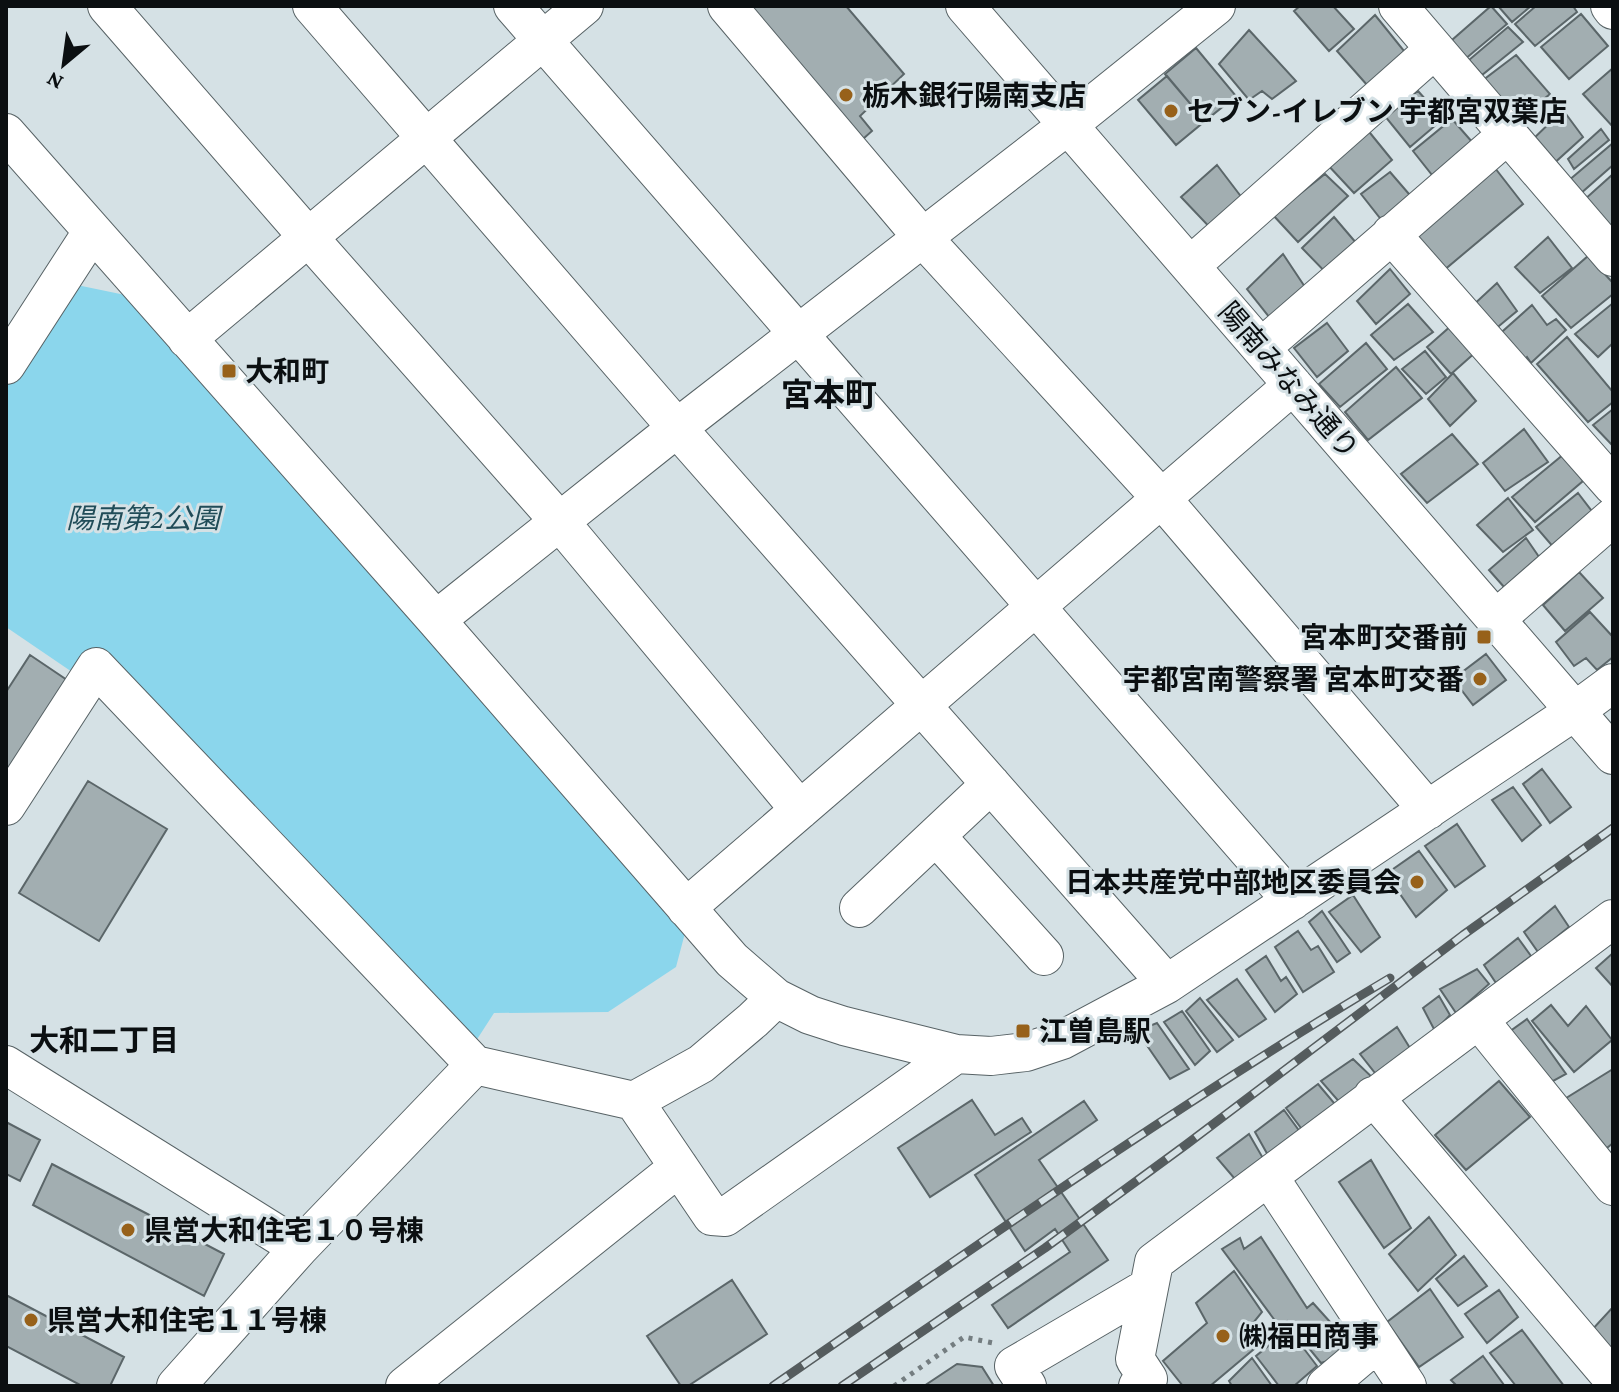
<svg xmlns="http://www.w3.org/2000/svg" width="1619" height="1392" viewBox="0 0 1619 1392" font-family="'Crimson Pro','Noto Sans JP',serif">
  <style>
    .green { fill: #8bd6ec }
    .building { fill: #a2aeb1; stroke: #5b6669; stroke-width: 2 }
    .lines { fill: none; stroke-linecap: round; stroke-linejoin: round }
    .minor-casing { stroke: #576265; stroke-width: 40 }
    .path { stroke: #747d80; stroke-width: 5; stroke-dasharray: 4 6; stroke-linecap: butt }
    .minor { stroke: #fff; stroke-width: 38 }
    .rail-casing { stroke: #555c5e; stroke-width: 9 }
    .rail { stroke: #d5e1e5; stroke-width: 6; stroke-dasharray: 18; stroke-linecap: butt }
    .poi-dot { fill: #97611a; stroke: #d5e1e5; stroke-width: 3 }
    .labels { text-anchor: middle; stroke-width: 6; stroke-linejoin: round; paint-order: stroke }
    .poi-label { font-size: 28px; font-weight: bold; fill: #0b0f11; stroke: #d5e1e5; text-anchor: start }
    .street-label { font-size: 28px; fill: #0b0f11; stroke: #d5e1e5 }
    .park-label { font-size: 28px; font-style: italic; fill: #204c58; stroke: #d5e1e5 }
    .neighbourhood-label { font-size: 30px; font-weight: bold; fill: #0b0f11; stroke: #d5e1e5 }
    .quarter-label { font-size: 32px; font-weight: bold; fill: #0b0f11; stroke: #d5e1e5 }
  </style>
  <rect width="100%" height="100%" fill="#d5e1e5"/>
  <path class="green" d="M72,284L130,296L685,933L676,967L608,1012L494,1013L474,1044L96,647L78,676L6,627V387Z"/>
  <path class="building" d="M736,6H846L904,74L860,116L872,131L854,147Z
    M1300,6H1333L1354,29L1329,51L1294,11Z
    M1491,6L1507,24L1464,60L1452,40Z
    M1498,6H1531L1512,22Z
    M1536,6H1573L1577,12L1535,46L1515,24Z
    M1581,14L1608,46L1569,79L1541,47Z
    M1375,15L1413,62L1375,94L1337,51Z
    M1508,27L1523,42L1482,75L1469,60Z
    M1249,30L1296,81L1272,99L1262,91L1249,100L1219,64Z
    M1196,48L1236,96L1205,121L1165,74Z
    M1516,55L1550,94L1514,123L1478,84Z
    M1613,68V127L1583,94Z
    M1167,76L1205,121L1176,145L1138,100Z
    M1418,91L1443,119L1410,147L1384,115Z
    M1563,110L1583,137L1551,166L1530,142Z
    M1452,119L1480,151L1440,185L1413,151Z
    M1366,128L1392,160L1354,193L1326,163Z
    M1601,129L1609,140L1574,169L1568,159Z
    M1613,143V165L1580,194L1568,181Z
    M1217,165L1249,207L1216,234L1181,197Z
    M1495,168L1523,204L1443,271L1411,235Z
    M1390,172L1415,201L1387,227L1361,194Z
    M1325,174L1348,196L1298,242L1273,215Z
    M1612,175L1613,176V233L1584,200Z
    M1334,217L1363,251L1331,278L1302,248Z
    M1548,237L1572,268L1540,293L1515,267Z
    M1283,254L1309,293L1273,322L1247,289Z
    M1588,256L1613,283V294L1571,328L1542,296Z
    M1390,269L1410,294L1376,324L1357,301Z
    M1497,283L1517,311L1493,331L1470,308Z
    M1613,303V343L1598,357L1575,334Z
    M1408,304L1433,332L1394,360L1371,335Z
    M1532,305L1547,325L1556,319L1566,330L1531,363L1527,357L1516,369L1494,339Z
    M1327,323L1348,351L1317,377L1294,348Z
    M1452,325L1477,351L1451,374L1427,347Z
    M1567,337L1613,392V402L1588,422L1537,364Z
    M1366,343L1387,369L1340,407L1319,384Z
    M1425,351L1446,377L1426,394L1402,369Z
    M1396,367L1422,398L1368,440L1345,412Z
    M1453,373L1476,401L1450,426L1428,399Z
    M1613,409V446L1593,425Z
    M1524,429L1548,462L1505,491L1483,463Z
    M1452,434L1478,464L1427,503L1401,474Z
    M1564,454L1583,481L1535,522L1512,497Z
    M1578,493L1601,523L1561,556L1536,527Z
    M1508,498L1533,530L1503,552L1477,525Z
    M1526,538L1546,567L1512,596L1489,570Z
    M1579,572L1603,598L1565,631L1543,605Z
    M1590,612L1613,637V657L1597,670L1586,658L1574,666L1556,642Z
    M1486,654L1506,680L1473,705L1453,679Z
    M30,655L70,682L6,777V692Z
    M1542,769L1571,807L1550,823L1523,784Z
    M88,781L167,829L99,941L19,893Z
    M1513,787L1541,825L1522,841L1492,800Z
    M1457,824L1485,866L1455,887L1425,846Z
    M1419,851L1447,890L1416,917L1386,874Z
    M1353,895L1380,937L1361,952L1329,912Z
    M1555,906L1569,927L1538,952L1524,932Z
    M1322,911L1350,953L1337,962L1309,922Z
    M1298,931L1311,950L1318,946L1334,972L1303,992L1275,947Z
    M1518,938L1531,956L1496,983L1484,965Z
    M1613,953V987L1596,968Z
    M1266,956L1281,981L1286,977L1297,994L1275,1012L1246,970Z
    M1477,969L1489,984L1456,1013L1440,989Z
    M1237,979L1266,1019L1239,1037L1207,1000Z
    M1439,996L1450,1015L1435,1031L1423,1008Z
    M1200,998L1233,1040L1217,1052L1186,1011Z
    M1551,1005L1568,1026L1586,1006L1612,1040L1574,1072L1532,1021Z
    M1182,1011L1210,1051L1195,1065L1164,1022Z
    M1527,1019L1566,1074L1544,1086L1502,1037Z
    M1157,1023L1189,1069L1170,1079L1137,1031Z
    M1397,1027L1413,1053L1379,1078L1360,1054Z
    M1353,1059L1376,1081L1341,1104L1321,1081Z
    M1613,1069V1143L1602,1152L1563,1100Z
    M1499,1081L1530,1117L1466,1170L1435,1135Z
    M1318,1084L1340,1110L1307,1136L1286,1108Z
    M972,1100L995,1135L1022,1118L1031,1132L930,1197L898,1148Z
    M1084,1101L1097,1120L1039,1160L1108,1260L1008,1328L992,1305L1070,1252L1055,1229L1025,1251L975,1175Z
    M1284,1110L1303,1136L1269,1157L1255,1132Z
    M6,1122L40,1140L20,1181L6,1174Z
    M1249,1134L1264,1160L1240,1185L1217,1158Z
    M1371,1160L1411,1228L1384,1248L1339,1182Z
    M52,1164L224,1254L204,1296L33,1205Z
    M1429,1217L1456,1255L1418,1291L1389,1254Z
    M1261,1237L1307,1308L1313,1303L1349,1343L1355,1334L1339,1370L1331,1360L1321,1363L1287,1321L1279,1326L1222,1249L1240,1238L1244,1249Z
    M1464,1256L1487,1286L1458,1306L1436,1279Z
    M1234,1271L1262,1312L1249,1328L1260,1344L1210,1386H1183L1163,1361L1207,1323L1196,1303Z
    M732,1280L767,1334L688,1386H681L647,1336Z
    M1430,1289L1463,1337L1419,1367L1387,1322Z
    M1499,1290L1518,1317L1487,1343L1465,1314Z
    M6,1295L124,1357L110,1386H82L6,1346Z
    M1613,1307V1356L1590,1332Z
    M1289,1329L1317,1366L1294,1386H1279L1256,1356Z
    M1522,1330L1564,1386H1516L1490,1353Z
    M1483,1356L1504,1385L1457,1386L1451,1380Z
    M1252,1358L1272,1386H1232L1229,1381Z
    M957,1364L982,1367L994,1386H924Z"/>
  <g class="lines">
    <g class="minor-casing">
      <path id="minor" d="M107,6L308,237L560,522L800,810
        M312,6L677,428L1167,984
        M513,6L1292,901
        M727,6L923,238L1162,499L1428,810
        M965,6L1613,755
        M1398,6L1613,257
        M1610,6L1613,10
        M6,133L436,620L732,960L776,998L810,1015L844,1026L956,1054L991,1056L1026,1052L1062,1040L1167,984L1575,711L1613,683
        M1391,234L1613,486
        M1190,266L1435,49
        M187,339L584,6
        M1261,348L1508,134
        M6,365L92,232
        M1496,619L1613,517
        M436,620L677,428L1068,125L1216,6
        M6,806L96,667L475,1065L634,1101L701,1064L753,1020L776,998
        M936,836L1044,956
        M686,908L1293,385
        M859,908L991,784
        M1479,1020L1613,1186
        M6,1065L299,1248
        M1373,1096L1613,1379
        M634,1101L712,1216L725,1217L956,1054
        M1269,1177L1407,1386
        M176,1386L299,1248L475,1065
        M405,1386L679,1167
        M1027,1386L1014,1366L1149,1287
        M1138,1386L1148,1379L1135,1359L1154,1262L1613,919
        M1326,1386L1378,1342"/>
    </g>
    <path class="path" d="M894,1386L964,1337L993,1343"/>
    <use href="#minor" class="minor"/>
    <g class="rail-casing">
      <path id="rail" d="M773,1386C976,1246 1178,1104 1390,978
        M842,1386L1045,1248L1187,1144L1463,935L1613,828"/>
    </g>
    <use href="#rail" class="rail"/>
  </g>
  <g class="poi-dot">
    <circle cx="846" cy="95" r="8"/>
    <circle cx="1171" cy="111" r="8"/>
    <rect x="221" y="363" width="16" height="16" rx="4"/>
    <rect x="1476" y="629" width="16" height="16" rx="4"/>
    <circle cx="1480" cy="679" r="8"/>
    <circle cx="1417" cy="882" r="8"/>
    <rect x="1015" y="1023" width="16" height="16" rx="4"/>
    <circle cx="128" cy="1230" r="8"/>
    <circle cx="31" cy="1320" r="8"/>
    <circle cx="1223" cy="1336" r="8"/>
  </g>
  <g class="labels">
    <g class="poi-label">
      <text x="862" y="105">栃木銀行陽南支店</text>
      <text x="1187" y="121">セブン-イレブン 宇都宮双葉店</text>
      <text x="245" y="381">大和町</text>
      <text x="1468" y="647" text-anchor="end">宮本町交番前</text>
      <text x="1464" y="689" text-anchor="end">宇都宮南警察署 宮本町交番</text>
      <text x="1401" y="892" text-anchor="end">日本共産党中部地区委員会</text>
      <text x="1039" y="1041">江曽島駅</text>
      <text x="144" y="1240">県営大和住宅１０号棟</text>
      <text x="47" y="1330">県営大和住宅１１号棟</text>
      <text x="1239" y="1346">㈱福田商事</text>
    </g>
    <g class="street-label">
      <text transform="translate(1289 380) rotate(49)" y="10">陽南みなみ通り</text>
    </g>
    <g class="park-label">
      <text x="143" y="528">陽南第2公園</text>
    </g>
    <g class="neighbourhood-label">
      <text x="104" y="1051">大和二丁目</text>
    </g>
    <g class="quarter-label">
      <text x="829" y="406">宮本町</text>
    </g>
  </g>
  <rect width="1619" height="1392" fill="none" stroke="#0b0f11" stroke-width="16"/>
  <g transform="translate(64 64) rotate(209)" stroke="#d5e1e5" stroke-width="6" paint-order="stroke">
  <path d="M0-6L14 30L0 20L-14 30Z" fill="#0b0f11"/>
  <text y="-12" font-size="22" font-weight="bold" text-anchor="middle" fill="#0b0f11">N</text>
  </g>
</svg>
